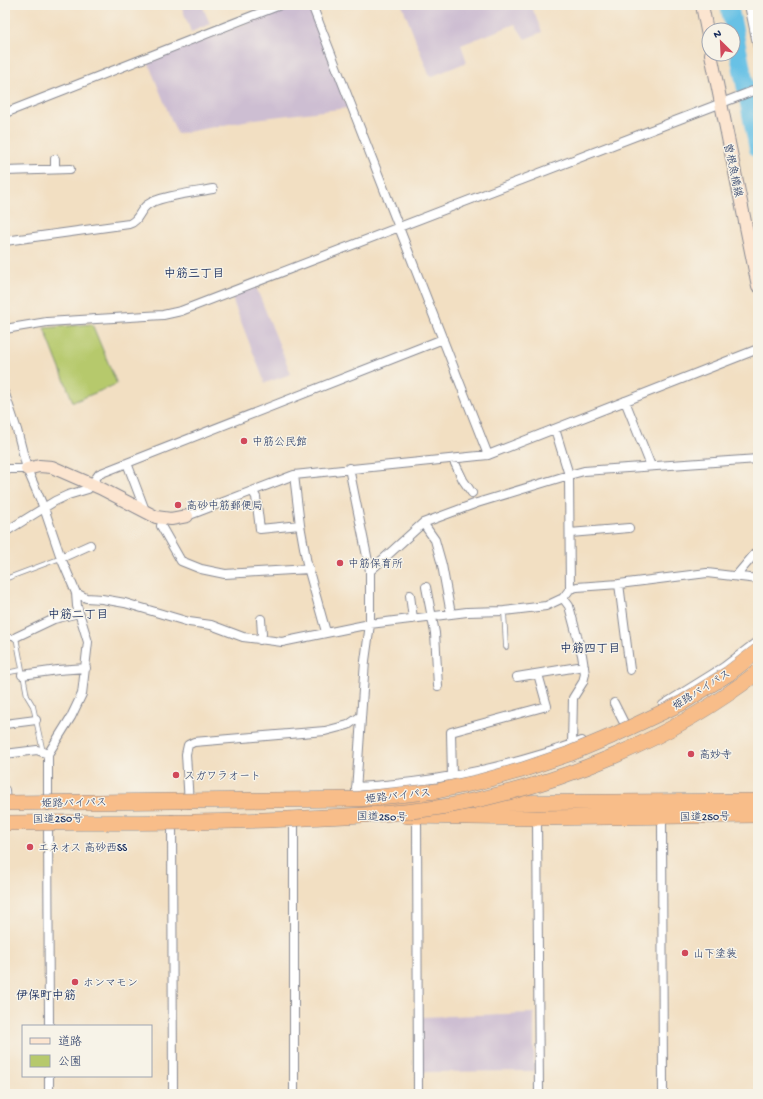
<svg xmlns="http://www.w3.org/2000/svg" width="763" height="1099" viewBox="0 0 763 1099" font-family="'Gochi Hand','Klee One',sans-serif">
  <style>
    .industrial { fill: #cdbed2 }
    .green { fill: #b6c96c; stroke: #687c65 }
    .lines { fill: none; stroke-linecap: round; stroke-linejoin: round }
    .river { stroke: #68c1e5; stroke-width: 18 }
    .lane-casing { stroke: #868790; stroke-width: 5.5 }
    .street-casing { stroke: #868790; stroke-width: 10 }
    .secondary-casing { stroke: #868790; stroke-width: 14 }
    .highway-casing { stroke: #868790; stroke-width: 16 }
    .lane { stroke: #fff; stroke-width: 4 }
    .street { stroke: #fff; stroke-width: 8 }
    .secondary { stroke: #fce5d0; stroke-width: 12 }
    .highway { stroke: #f8bd89; stroke-width: 15 }
    .highway-bridge-casing { stroke: #868790; stroke-width: 16; stroke-linecap: butt }
    .highway-bridge { stroke: #f8bd89; stroke-width: 15 }
    .poi-dot { fill: #d1495b; stroke: #f7f3e8; stroke-width: 1.5 }
    .labels { text-anchor: middle; stroke-width: 3; stroke-linejoin: round; paint-order: stroke }
    .street-label { font-size: 11px; fill: #1b2f5e; stroke: #f7f3e8 }
    .poi-label { font-size: 11px; fill: #1b2f5e; stroke: #f7f3e8; text-anchor: start }
    .neighbourhood-label { font-size: 12px; font-weight: bold; fill: #1b2f5e; stroke: #f7f3e8 }
  </style>
  <rect width="100%" height="100%" fill="#f7f3e8"/>
  <filter id="ink" filterUnits="userSpaceOnUse"><feTurbulence type="fractalNoise" baseFrequency=".025" numOctaves="2"/><feDisplacementMap in="SourceGraphic" scale="8" xChannelSelector="R" yChannelSelector="G"/><feConvolveMatrix kernelMatrix="1 2 1 2 8 2 1 2 1" color-interpolation-filters="sRGB"/></filter>
  <filter id="wash" filterUnits="userSpaceOnUse"><feTurbulence type="fractalNoise" baseFrequency=".012" numOctaves="4" result="noise"/><feDisplacementMap in="SourceGraphic" scale="16" xChannelSelector="R" yChannelSelector="G"/><feGaussianBlur stdDeviation="0.9" result="paint"/><feColorMatrix in="noise" values="0 0 0 0 0 0 0 0 0 0 0 0 0 0 0 0 0 1.4 0 .05"/><feComposite in="paint" operator="in"/></filter>
  <g filter="url(#wash)">
    <rect width="100%" height="100%" fill="#f2dfc2"/>
    <path class="industrial" d="M181,5H202L210,24L191,32Z
      M293,5H309L348,108L255,119L177,134L148,62Z
      M402,5H531L542,32L525,39L515,24L461,45L467,62L430,77Z
      M256,287L291,374L265,383L231,296Z
      M534,1013V1071L421,1072V1017Z"/>
    <path class="green" d="M92,324L117,384L73,402L44,328Z"/>
    <g class="lines">
      <path class="river" d="M729,5L758,149"/>
    </g>
  </g>
  <g filter="url(#ink)">
    <g class="lines">
      <g class="lane-casing">
        <path id="lane" d="M5,579L61,558
          M504,611L506,647
          M5,637H16L27,696L33,706L43,752
          M5,673L21,670"/>
      </g>
      <g class="street-casing">
        <path id="street" d="M312,5L488,455
          M749,5L758,48
          M5,113L280,5
          M55,169V159
          M5,171L70,169
          M5,241L129,224C139,221 139,211 147,205C159,196 197,192 213,189
          M5,329L47,322L163,315L181,311L758,89
          M5,394L17,430L27,469L44,508L61,558L76,593L77,606L88,642L82,694L71,717L48,754V806
          M625,401L651,466
          M555,429L569,475L570,589
          M453,459L463,480L472,493
          M127,463L146,513
          M349,468L370,571V624L365,661L356,791
          M5,469H27
          M294,475L300,525L307,564L326,632
          M253,492L256,497L260,529L300,525
          M187,516L294,475L488,455L758,349
          M163,518L161,526L181,561L201,569L225,574L309,569
          M423,523L435,540L442,565L451,614
          M5,532L55,501L68,495L88,489L99,474L443,339
          M570,533L629,528
          M61,558L90,545
          M370,571L423,523L477,503L569,475L584,471L758,459
          M736,576L758,550
          M619,584L630,670
          M426,587L435,633L438,686
          M76,593L86,598L102,599L125,603L189,622L211,625L243,637L282,642L370,624L467,612L504,611L546,606L563,598L570,589L577,587L619,584L707,573L758,579
          M410,595L413,619
          M563,598L569,606L582,655L585,674L583,682L573,698L572,745
          M16,637L54,619L79,613
          M260,640L262,634L261,619
          M22,675L58,670L86,668
          M517,677L584,666
          M614,703L624,723
          M663,705L724,667L758,641
          M5,724L36,720
          M5,754L37,750L48,754
          M452,777L451,732L547,706L538,674
          M356,787C436,783 507,768 582,741
          M5,790L6,805
          M189,804L186,754L188,745L194,742L325,731L348,725L361,716
          M662,816L663,1094
          M294,817V1094
          M417,817L418,1094
          M537,818L539,1094
          M172,819L173,1094
          M48,821L49,1026
          M49,1076V1094"/>
      </g>
      <g class="secondary-casing">
        <path id="secondary" d="M702,5L709,41
          M711,54L758,286
          M27,469L39,466L52,467L100,488L156,517L171,519L187,516"/>
      </g>
      <g class="highway-casing">
        <path id="highway" d="M478,803L758,801
          M366,804L432,803
          M407,816L537,818L758,815"/>
      </g>
      <use href="#lane" class="lane"/>
      <use href="#street" class="street"/>
      <use href="#secondary" class="secondary"/>
      <use href="#highway" class="highway"/>
      <g class="highway-bridge-casing">
        <path id="highway-bridge" d="M5,803L359,799L437,791L479,782L522,770L569,754L612,736L682,703L728,674L758,651
          M5,823C111,822 218,824 324,817C367,815 411,813 453,805C562,784 671,740 758,672"/>
      </g>
      <use href="#highway-bridge" class="highway-bridge"/>
    </g>
  </g>
  <g class="poi-dot">
    <circle cx="244" cy="441" r="4"/>
    <circle cx="178" cy="505" r="4"/>
    <circle cx="340" cy="563" r="4"/>
    <circle cx="691" cy="754" r="4"/>
    <circle cx="176" cy="775" r="4"/>
    <circle cx="30" cy="847" r="4"/>
    <circle cx="685" cy="953" r="4"/>
    <circle cx="75" cy="982" r="4"/>
  </g>
  <g class="labels">
    <g class="street-label">
      <text transform="translate(734 170) rotate(78)" y="4">曽根魚橋線</text>
      <text transform="translate(701 689) rotate(-32)" y="4">姫路バイパス</text>
      <text transform="translate(398 795) rotate(-6)" y="4">姫路バイパス</text>
      <text transform="translate(74 802) rotate(-1)" y="4">姫路バイパス</text>
      <text transform="translate(382 816) rotate(1)" y="4">国道250号</text>
      <text transform="translate(705 816) rotate(-1)" y="4">国道250号</text>
      <text transform="translate(58 818) rotate(-1)" y="4">国道250号</text>
    </g>
    <g class="poi-label">
      <text x="252" y="445">中筋公民館</text>
      <text x="186" y="509">高砂中筋郵便局</text>
      <text x="348" y="567">中筋保育所</text>
      <text x="699" y="758">高妙寺</text>
      <text x="184" y="779">スガワラオート</text>
      <text x="38" y="851">エネオス 高砂西SS</text>
      <text x="693" y="957">山下塗装</text>
      <text x="83" y="986">ホンマモン</text>
    </g>
    <g class="neighbourhood-label">
      <text x="194" y="277">中筋三丁目</text>
      <text x="78" y="618">中筋二丁目</text>
      <text x="590" y="652">中筋四丁目</text>
      <text x="46" y="999">伊保町中筋</text>
    </g>
  </g>
  <rect width="763" height="1099" fill="none" stroke="#f7f3e8" stroke-width="20"/>
  <rect x="22" y="1025" width="130" height="52" fill="#f7f3e8" stroke="#9fa5b1"/>
  <rect x="30" y="1038" width="20" height="6" fill="#fce5d0" stroke="#9fa5b1"/>
  <text x="58" y="1045" font-size="12" fill="#1b2f5e">道路</text>
  <rect x="30" y="1055" width="20" height="12" fill="#b6c96c" stroke="#9fa5b1"/>
  <text x="58" y="1065" font-size="12" fill="#1b2f5e">公園</text>
  <g transform="translate(721 42) rotate(336)"><circle r="19" fill="#f7f3e8" stroke="#9fa5b1"/>
  <path d="M0-3L7 15L0 10L-7 15Z" fill="#d1495b"/>
  <text y="-6" font-size="11" font-weight="bold" text-anchor="middle" fill="#1b2f5e">N</text>
  </g>
</svg>
